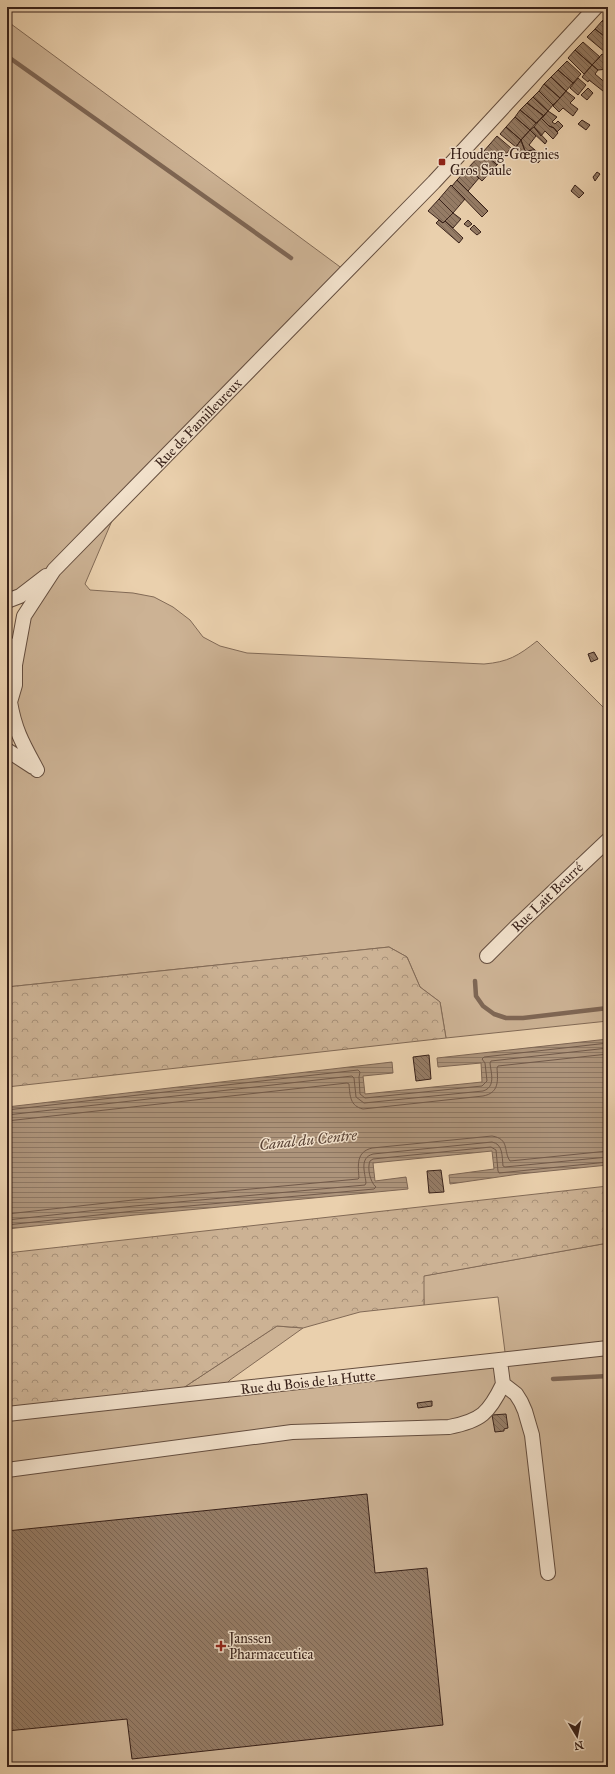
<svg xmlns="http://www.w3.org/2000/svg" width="615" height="1774" viewBox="0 0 615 1774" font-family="'IM FELL Great Primer',serif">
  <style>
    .green { fill: #ccb294; stroke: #826a56 }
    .forest { fill: url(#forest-crowns); stroke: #826a56 }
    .water { fill: url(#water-rules); stroke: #7e6654 }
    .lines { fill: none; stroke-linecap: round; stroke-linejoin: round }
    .shore { stroke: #725a4a; stroke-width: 1 }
    .stream { stroke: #7e6654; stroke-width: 4.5 }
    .building { fill: url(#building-back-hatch); stroke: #382119 }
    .minor-casing { stroke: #644d3e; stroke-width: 16 }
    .minor { stroke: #f1e0ca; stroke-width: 14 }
    .poi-dot { fill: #8f2418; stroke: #f1e0ca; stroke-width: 1.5 }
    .labels { text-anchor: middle; stroke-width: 3; stroke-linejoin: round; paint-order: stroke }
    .poi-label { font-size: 14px; fill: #382119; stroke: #f1e0ca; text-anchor: start }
    .street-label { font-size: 14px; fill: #382119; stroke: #f1e0ca }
    .water-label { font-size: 15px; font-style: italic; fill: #5b4436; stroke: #f1e0ca }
  </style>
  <defs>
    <pattern id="forest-crowns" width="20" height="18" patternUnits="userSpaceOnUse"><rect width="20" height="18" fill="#ccb294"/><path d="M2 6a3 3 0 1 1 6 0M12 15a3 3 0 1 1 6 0" fill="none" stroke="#a79078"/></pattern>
    <pattern id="water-rules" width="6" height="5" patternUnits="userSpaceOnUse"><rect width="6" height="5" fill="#ad947b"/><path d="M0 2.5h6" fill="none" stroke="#8e7864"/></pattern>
    <pattern id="building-back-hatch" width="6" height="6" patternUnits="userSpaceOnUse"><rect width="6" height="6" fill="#957c66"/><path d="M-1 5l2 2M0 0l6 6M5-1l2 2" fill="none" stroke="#7b6553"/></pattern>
  </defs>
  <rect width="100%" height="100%" fill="#ead0ad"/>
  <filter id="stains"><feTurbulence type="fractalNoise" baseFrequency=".005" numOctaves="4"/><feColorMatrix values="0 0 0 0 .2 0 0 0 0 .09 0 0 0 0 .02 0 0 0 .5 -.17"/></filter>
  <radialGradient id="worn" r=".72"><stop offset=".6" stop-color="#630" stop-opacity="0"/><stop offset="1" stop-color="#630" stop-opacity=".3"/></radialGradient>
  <path class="green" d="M7,21L347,272L120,502L85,584L90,590L133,593L154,597L173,607L190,620L203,637L220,646L247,653L484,664C508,662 518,656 537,641L608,712V840L601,846L608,851V1021L446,1038L440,1002L420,987L407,957L389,947L7,987V750L20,757L14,724L20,637L53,571L7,601Z
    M608,1243V1767H7V1414L171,1396L277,1326L303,1328L230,1380L219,1391L506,1360L498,1297L424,1305L423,1276Z"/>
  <path class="forest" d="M389,947L407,957L420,987L440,1002L446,1038L7,1087V987Z
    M608,1186V1243L424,1276V1305L360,1312L303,1328L277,1326L171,1396L7,1414V1253Z"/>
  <path class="water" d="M608,1039V1165L519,1174L450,1184L449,1175L494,1169L492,1151L373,1163L375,1181L406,1177L408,1189L135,1215L7,1229V1107L392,1062L393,1073L363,1076L365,1094L482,1082L481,1063L438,1067L437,1058Z"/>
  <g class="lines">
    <path class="shore" d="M7,1110L358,1070L360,1072L359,1077L360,1094L365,1098L482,1086L487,1081L485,1063L482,1059L484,1057L608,1043
      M7,1115L352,1076L354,1078L356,1097L364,1103L483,1091C496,1087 491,1073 490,1063L491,1061L608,1048
      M7,1121L347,1083L349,1084C350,1096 350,1106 363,1109L483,1096C499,1093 498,1081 497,1068L498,1066L608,1054
      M7,1214L133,1200L358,1179L359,1178C358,1165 356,1152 372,1148L492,1136C510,1139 503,1151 510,1161L608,1151
      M7,1220L134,1206L365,1185L366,1183C365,1172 359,1158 373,1154L492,1142C503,1144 502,1156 503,1166L505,1167L608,1157
      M7,1225L134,1211L374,1189L376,1187C370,1182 367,1168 370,1161L373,1159L491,1147L496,1150L498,1171L499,1173L608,1162"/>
    <path class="stream" d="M7,56L291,258
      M475,981L476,996L483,1006L494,1014L506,1018H523L608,1008
      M553,1379L608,1376"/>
  </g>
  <path class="building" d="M608,15V26L602,21Z
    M602,21L608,26V39L595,29Z
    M595,29L608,39V48L605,52L587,37Z
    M583,42L600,57L592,65L575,50Z
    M575,50L592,65L584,74L568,58Z
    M602,54L608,58V69L598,70L592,65Z
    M567,61L581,74L573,83L558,70Z
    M592,65L598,70L595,74L608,85L603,91L589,80L588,82L582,77Z
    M558,70L573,83L566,91L551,77Z
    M551,77L566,91L560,98L544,84Z
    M578,78L586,85L578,95L570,88Z
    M544,84L560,98L553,105L539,91Z
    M588,88L593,93L587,100L581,95Z
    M539,91L553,105L548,111L533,97Z
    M566,91L575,98L570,103L578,109L573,116L563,108L559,112L553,106Z
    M533,97L548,111L544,116L527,103Z
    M527,103L544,116L536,123L520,110Z
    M520,110L536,123L530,130L515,117Z
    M548,111L557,117L552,122L555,124L558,121L563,126L557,132L554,128L549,126L541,118Z
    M515,117L530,130L521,140L506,127Z
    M541,118L549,126L554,128L558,133L553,139L545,131L541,136L534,127Z
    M582,120L590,125L586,130L578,124Z
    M506,127L521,140L516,147L500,134Z
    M534,127L547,141L545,144L530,130Z
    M530,130L536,136L529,145L535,150L525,151L521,140Z
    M497,136L511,148L497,165L483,152Z
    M521,140L525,151L522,154L516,147Z
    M535,150L543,157L538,163L525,151Z
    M483,152L497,165L482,181L468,168Z
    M468,168L479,178L468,191L457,180Z
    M597,172L600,174L595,181L593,177Z
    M457,180L488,211L482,217L452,186Z
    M451,185L465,199L453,213L439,199Z
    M575,185L584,193L579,198L571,191Z
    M439,199L453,213L443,223L428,211Z
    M453,213L461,219L453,228L445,221Z
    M439,220L443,223L445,221L463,238L459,243L436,223Z
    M468,220L472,224L468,227L464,224Z
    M474,225L481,232L477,235L470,229Z
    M594,652L598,659L591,662L588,654Z
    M429,1055L431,1079L416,1081L413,1057Z
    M441,1170L444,1192L429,1193L427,1171Z
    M432,1401V1406L418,1408L417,1403Z
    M506,1414L508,1428L504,1429V1431L495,1432L492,1415Z
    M367,1494L375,1573L427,1568L443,1725L132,1759L127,1719L7,1731V1531Z"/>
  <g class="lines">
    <g class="minor-casing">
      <path id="minor" d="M7,601L20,596L46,576
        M7,643L11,648L15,663
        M10,702C15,731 23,744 37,770
        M7,707L10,702L15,685V665L24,616L54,570L434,182L596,7
        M7,750L33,767
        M487,956L518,925L608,840
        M500,1361L503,1384L516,1394L521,1402L525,1411L532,1435L548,1573
        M7,1414L608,1348
        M7,1470L292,1432L449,1427C481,1421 489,1413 503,1384"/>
    </g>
    <use href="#minor" class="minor"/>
  </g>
  <g class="poi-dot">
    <rect x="438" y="158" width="8" height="8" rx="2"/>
    <path d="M219 1640h4v4h4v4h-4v4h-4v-4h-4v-4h4z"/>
  </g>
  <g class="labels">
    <g class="poi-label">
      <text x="450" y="159">Houdeng-Gœgnies<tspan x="450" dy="16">Gros Saule</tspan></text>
      <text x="229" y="1643">Janssen<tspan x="229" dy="16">Pharmaceutica</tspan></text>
    </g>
    <g class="street-label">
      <text transform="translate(198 423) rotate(-46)" y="5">Rue de Familleureux</text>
      <text transform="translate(547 897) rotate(-44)" y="5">Rue Lait Beurré</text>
      <text transform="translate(308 1382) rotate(-6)" y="5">Rue du Bois de la Hutte</text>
    </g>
    <g class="water-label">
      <text transform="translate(308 1140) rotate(-6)" y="5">Canal du Centre</text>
    </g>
  </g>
  <rect width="615" height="1774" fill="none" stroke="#ead0ad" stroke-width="24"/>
  <rect x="8" y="8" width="599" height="1758" fill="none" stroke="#382119" stroke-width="2"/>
  <rect x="12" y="12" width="591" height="1750" fill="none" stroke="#382119"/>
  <g transform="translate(577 1736) rotate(170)" stroke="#f1e0ca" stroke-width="3" paint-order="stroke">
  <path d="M0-3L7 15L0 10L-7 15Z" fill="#382119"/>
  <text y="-6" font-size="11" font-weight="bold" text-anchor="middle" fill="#382119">N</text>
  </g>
  <rect width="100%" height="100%" filter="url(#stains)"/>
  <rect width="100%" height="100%" fill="url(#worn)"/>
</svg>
